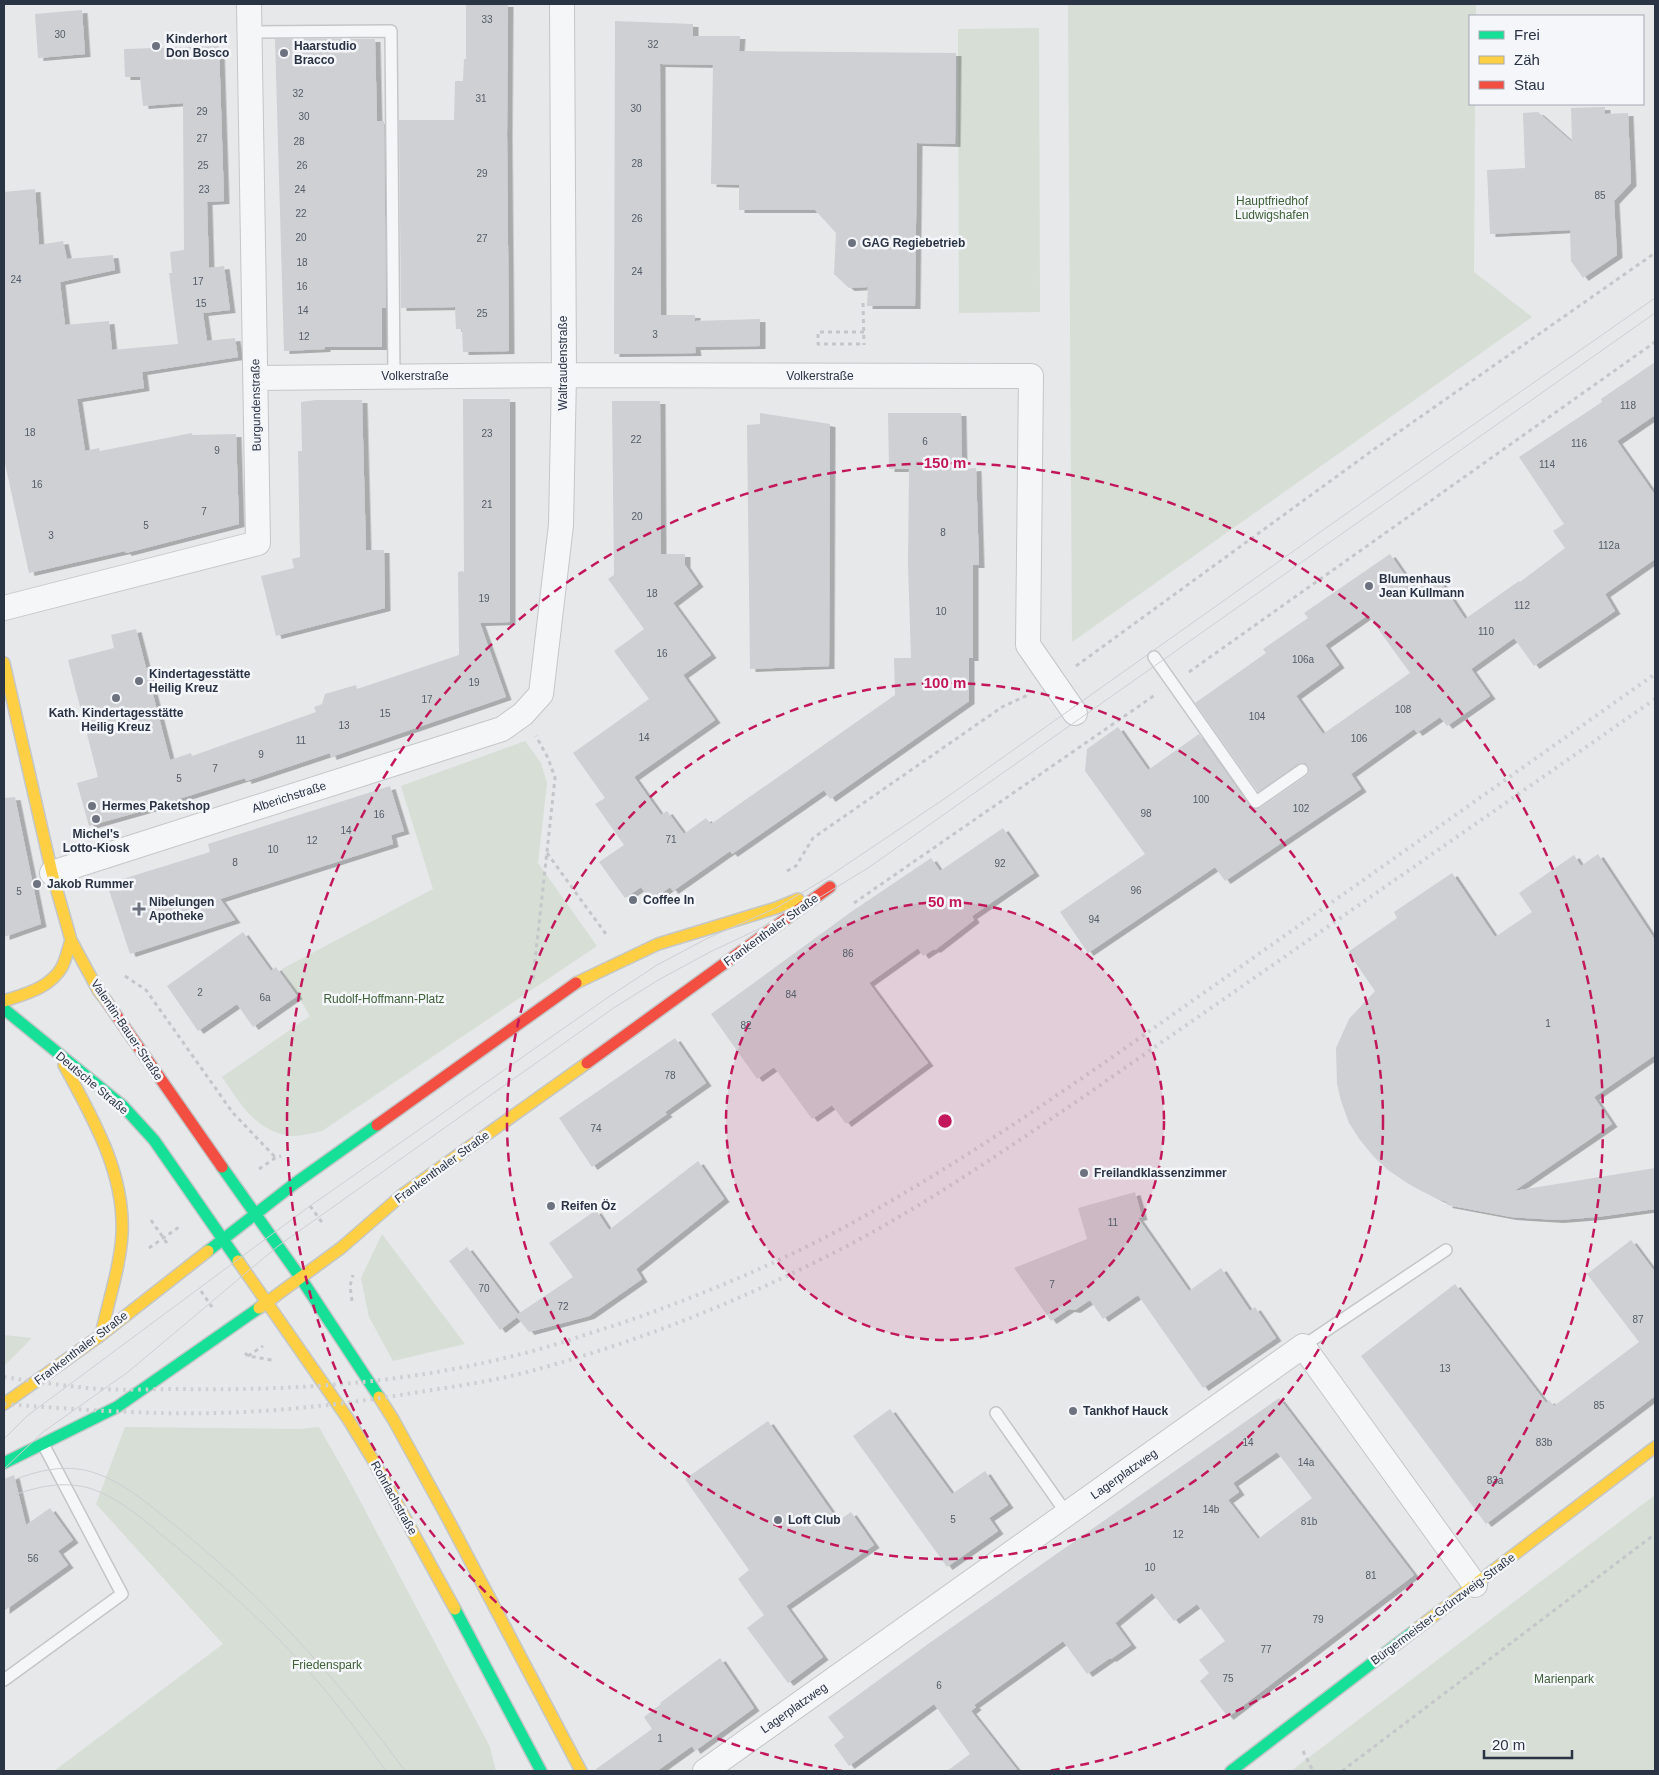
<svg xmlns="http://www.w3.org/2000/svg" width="1659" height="1775" viewBox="0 0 1659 1775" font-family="Helvetica,sans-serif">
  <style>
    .green { fill: #d6ded6 }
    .building { fill: #ced0d3; fill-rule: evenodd; filter: url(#shadow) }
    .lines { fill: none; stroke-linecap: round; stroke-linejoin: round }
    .lane-casing { stroke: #c4c6c8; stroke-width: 14 }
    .street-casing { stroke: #c4c6c8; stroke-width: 26 }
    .fast-casing { stroke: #c4c6c8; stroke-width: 14 }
    .slow-casing { stroke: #c4c6c8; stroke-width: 14 }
    .jam-casing { stroke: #c4c6c8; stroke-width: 14 }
    .path { stroke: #c5c6ca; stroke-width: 3; stroke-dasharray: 4 4; stroke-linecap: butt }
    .lane { stroke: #f5f6f7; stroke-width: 11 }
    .street { stroke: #f5f6f7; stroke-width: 24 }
    .fast { stroke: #16e098; stroke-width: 11 }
    .slow { stroke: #ffcf43; stroke-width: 11 }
    .jam { stroke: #f24e42; stroke-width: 11 }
    .tram { stroke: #cecfd2; stroke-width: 1 }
    .rail { stroke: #cecfd2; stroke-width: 4; stroke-dasharray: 2.5 5; stroke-linecap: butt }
    .ring { fill: none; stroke: #c2185b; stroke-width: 2.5; stroke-dasharray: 9 6 }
    .poi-dot { fill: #6c737f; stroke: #f4f6f9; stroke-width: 2 }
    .labels { text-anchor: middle; stroke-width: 5; stroke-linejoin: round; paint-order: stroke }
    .number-label { font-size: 10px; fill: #545c69 }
    .poi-label { font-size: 12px; font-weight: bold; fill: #2b3445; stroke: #f4f6f9; text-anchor: start }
    .park-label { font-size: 12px; fill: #3f6138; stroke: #f4f6f9 }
    .street-label { font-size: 12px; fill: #2b3445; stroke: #f4f6f9 }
    .centre { fill: #c2185b; stroke: #f4f6f9; stroke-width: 2.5 }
    .ring-label { font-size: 15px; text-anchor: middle; font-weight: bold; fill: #c2185b; stroke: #f4f6f9; stroke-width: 5; stroke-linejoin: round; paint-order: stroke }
  </style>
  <defs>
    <filter id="shadow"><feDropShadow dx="5.5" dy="3" stdDeviation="0" flood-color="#0004"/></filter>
  </defs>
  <rect width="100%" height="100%" fill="#e6e8ea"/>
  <path class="green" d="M1068,4H1476V16H1470V104H1475L1474,272L1532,317L1072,642Z
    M1039,28L1040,312L959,313L958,29Z
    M525,741L541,763L547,783L538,863L597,946L322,1131C312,1133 301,1136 291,1136C256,1132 240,1103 222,1077L310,1016L282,969L433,889L401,786Z
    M382,1234L465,1344L393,1361L369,1317L361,1278Z
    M4,1335L32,1338L4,1366Z
    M125,1427L301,1429L319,1427L349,1480L490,1747L496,1771H54L223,1644L96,1504Z
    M1655,1495V1771H1291Z"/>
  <path class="building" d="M466,4H508L507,134L509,351L463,352L462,329H456L455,307L401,308L399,120H454L455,81H463L464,59H466Z
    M82,10L85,54L38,58L35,14Z
    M615,21L693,24V36H740L739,51L956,53L955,144L917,143L915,306H867L868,287L849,288L834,274L836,233L815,210H739V185L711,184L713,65L660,64L661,315H695V321L760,319V346L695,347L696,353L614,354Z
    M275,39H375L377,121H384L386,308H382V347H325V349L284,351Z
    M219,46L224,201L207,202L209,268L224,266L230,310L203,313L207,341L235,338L238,357L142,372L144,388L77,399L85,451L99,448L100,451L192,433V435L236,434L239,524L126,553L125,551L29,573L4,459V192L35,189L39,245L63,241L67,259L113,255L115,270L60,282L65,325L109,321L112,350L178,344L169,273H172L170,252L184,250L183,103L143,106L140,77H125L124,49Z
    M1605,107V114L1628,113L1631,183L1614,201L1617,255L1583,278L1571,261L1570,230L1490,234L1487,170L1525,168L1523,113L1538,112L1572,142L1571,108Z
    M1655,362V415L1617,441L1655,495V559L1605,594L1615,611L1534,666L1514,638L1471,669L1490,696L1447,726L1440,717L1417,733L1414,729L1351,774L1361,789L1225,881L1215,867L1088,953L1060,912L1145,854L1085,771L1087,749L1118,727L1148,770L1199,734L1250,806L1253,809L1260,808L1306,776L1309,773L1308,766L1305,763L1298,764L1258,792L1195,703L1266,653L1263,649L1308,618L1304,613L1390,554L1415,590L1436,575L1465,619L1519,581L1520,582L1565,548L1553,531L1564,524L1519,457L1602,402L1601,399ZM1368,615L1410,673L1323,734L1296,696L1339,665L1325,645Z
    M463,399H510V622L480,623L506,697L331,757L330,753L246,781L245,778L160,805V806L89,826L77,783L98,777L68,660L114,648L111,635L136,629L170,760L191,753L192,756L316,712L314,707L322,704L325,694L356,685L357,689L459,655L458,572L463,571L464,573Z
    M316,400H362L366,550H384L385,608L276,636L261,576L294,568L292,559L300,557L298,451H302L301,402Z
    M612,401H660L661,554H685V565L698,584L673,603L711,655L683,675L715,720L634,777L661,815L667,811L684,834L706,818L711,824L895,695L894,658H911L908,565L909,469H889L888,413H961L962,469L976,468L979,565H973V658H969V701L830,799L824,790L732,854L730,851L673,891L670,887L651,901L641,887L625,898L599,862L624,845L595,804L605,798L573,753L649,699L614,651L644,629L608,579L614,575Z
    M760,413L830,424L829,666L750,669L747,425L760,424Z
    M390,786L404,831L391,835L393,844L220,899L235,920L130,954L109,890L113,882L210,852L208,844Z
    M15,797L41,924L4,937V798Z
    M1003,828L1034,873L972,916L974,920L935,950L934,949L923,956L918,948L869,983L928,1063L846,1124L832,1105L812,1119L774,1067L757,1079L711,1014L851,912L931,858L940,871Z
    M1598,854L1655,940V1055L1594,1097L1612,1124L1514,1191L1655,1168V1209L1597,1217L1558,1220L1511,1217L1447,1205V1202L1438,1199L1407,1183L1388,1170L1374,1157L1360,1140L1349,1123L1341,1101L1337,1084L1336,1048L1349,1019L1375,991L1348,952L1397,918L1394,912L1452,873L1495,937L1532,912L1519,893L1574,855L1581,866Z
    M243,932L271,971L276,967L297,996L253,1027L237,1004L198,1031L167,986Z
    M675,1038L706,1083L665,1112L667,1114L592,1167L559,1118Z
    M698,1161L724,1199L636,1269L642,1279L589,1316L529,1332L517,1317L500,1330L449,1261L467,1247L518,1314L573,1277L549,1243L596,1210L609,1230Z
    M1135,1192L1142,1217L1138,1218L1189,1291L1221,1268L1250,1311L1255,1307L1276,1338L1203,1388L1138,1295L1103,1319L1090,1300L1075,1310L1069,1309L1051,1321L1014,1268L1087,1239L1078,1208Z
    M1631,1240L1655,1272V1396L1486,1524L1361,1356L1455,1284L1546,1403L1549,1400L1554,1406L1639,1342L1587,1274Z
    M1279,1398L1414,1575L1228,1717L1200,1681L1209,1673L1199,1660L1225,1641L1197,1604L1174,1621L1152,1593L1115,1623L1131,1645L1111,1659L1110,1658L1087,1674L1063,1641L974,1705L976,1707L971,1711L1018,1771H947L970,1754L934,1704L849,1766L834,1745L844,1737L828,1717L928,1644ZM1277,1452L1312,1498L1258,1539L1228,1500L1239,1492L1233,1483Z
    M890,1409L952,1494L985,1471L1008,1505L989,1518L998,1531L947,1567L853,1436Z
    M768,1421L838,1521L851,1512L874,1545L786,1606L823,1657L788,1683L747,1628L764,1615L738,1579L749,1570L685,1479Z
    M14,1475L26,1525L50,1508L73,1540L58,1551L68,1565L4,1611V1479Z
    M720,1658L754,1708L695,1751L692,1746L657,1771H597L596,1769L652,1729L644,1717L661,1704L660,1703Z"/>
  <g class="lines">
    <g class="lane-casing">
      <path id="lane" d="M249,32L391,31L394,376
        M1154,657L1256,802L1302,770
        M1303,1346L1446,1250
        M996,1413L1067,1514
        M4,1680L122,1594L43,1444"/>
    </g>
    <g class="street-casing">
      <path id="street" d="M256,378L564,375L1031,376L1028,645L1075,713
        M4,608L258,543L249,4
        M52,873L502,729L523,714L541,694L561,525L564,375L562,4
        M705,1771L1303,1346L1475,1585"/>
    </g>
    <g class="fast-casing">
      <path id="fast" d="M4,1009L123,1106L154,1140L238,1261
        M222,1167L300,1277L379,1397
        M208,1251L294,1184L377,1125
        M4,1463L117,1407L259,1308
        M455,1609L541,1771
        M1231,1771L1414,1631"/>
    </g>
    <g class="slow-casing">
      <path id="slow" d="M4,663L52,873L71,940L98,990L107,1002
        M576,983L658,944L776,908L798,899
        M4,1001C25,994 50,988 62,967C66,959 68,949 71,940
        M64,1065C92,1117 125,1172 122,1234C120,1268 108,1302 101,1335
        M238,1261L348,1419L373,1460L455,1609
        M259,1308L341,1248L402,1195L587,1063
        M379,1397L393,1419L448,1519L581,1771
        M4,1404L101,1335L208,1251
        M1414,1631L1655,1447"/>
    </g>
    <g class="jam-casing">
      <path id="jam" d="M107,1002L222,1167
        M587,1063L830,887
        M377,1125L576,983"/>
    </g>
    <path class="path" d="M863,303L864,345
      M864,332H818V344H864
      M1076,666L1373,450L1655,253
      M1189,672L1655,342
      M547,853L608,937
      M787,871L796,866L813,838L1002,707L1030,694
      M854,903L1155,695
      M125,976L146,990L233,1113L276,1158
      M533,979L555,778L548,758L536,736
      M259,1169L275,1158L281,1156
      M310,1206L324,1225
      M151,1220L169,1246
      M149,1248L179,1227
      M201,1291L212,1307
      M352,1301L350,1286L353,1275
      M245,1353L248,1356L272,1360
      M248,1356L263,1346
      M1303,1751L1313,1771
      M1342,1771L1655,1534"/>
    <use href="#lane" class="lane"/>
    <use href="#street" class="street"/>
    <use href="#fast" class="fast"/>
    <use href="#slow" class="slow"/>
    <use href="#jam" class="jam"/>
    <path class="tram" d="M4,1439L27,1416L310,1206L604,1000L657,965L706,939L776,908L825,879L947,797L1374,494L1655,298
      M4,1469L43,1432L128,1372L278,1246L615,1007L660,979L710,952L799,910L868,868L1655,313
      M4,1484C32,1472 62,1463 92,1472C122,1481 148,1504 172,1523C261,1594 338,1679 405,1771
      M4,1499C31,1488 60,1480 89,1488C121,1498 148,1524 174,1545C234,1594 293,1648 341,1710C357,1730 371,1751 386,1771"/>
    <path class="rail" d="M4,1377C31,1381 59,1385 87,1388C117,1391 149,1389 180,1389C295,1391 409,1383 521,1354C554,1346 586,1334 619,1324C696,1297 768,1268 841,1229C974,1157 1098,1067 1222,980C1366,878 1511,776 1655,674
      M4,1404C84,1410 163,1416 244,1412C305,1409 365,1401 425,1391C466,1385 509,1378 549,1366C651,1337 751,1296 845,1247C925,1205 999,1154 1073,1104L1655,699"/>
  </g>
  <circle cx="945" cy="1121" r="219" fill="#c2185b" fill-opacity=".12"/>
  <g class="ring">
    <circle cx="945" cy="1121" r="219"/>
    <circle cx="945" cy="1121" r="438"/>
    <path d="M842 1771A658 658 0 1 1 1048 1771"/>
  </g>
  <g class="poi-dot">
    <circle cx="156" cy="46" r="5"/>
    <circle cx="284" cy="53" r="5"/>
    <circle cx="852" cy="243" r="5"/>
    <circle cx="1369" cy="586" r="5"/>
    <circle cx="139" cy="681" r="5"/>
    <circle cx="116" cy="698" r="5"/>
    <circle cx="92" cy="806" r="5"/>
    <circle cx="96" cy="819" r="5"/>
    <circle cx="37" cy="884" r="5"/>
    <circle cx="633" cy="900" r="5"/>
    <path d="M136.5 901.5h5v5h5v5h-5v5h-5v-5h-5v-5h5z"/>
    <circle cx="1084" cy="1173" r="5"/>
    <circle cx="551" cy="1206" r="5"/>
    <circle cx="1073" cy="1411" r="5"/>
    <circle cx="778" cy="1520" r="5"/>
  </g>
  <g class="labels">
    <g class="number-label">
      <text x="487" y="23">33</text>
      <text x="60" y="38">30</text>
      <text x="653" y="48">32</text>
      <text x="298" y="97">32</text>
      <text x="481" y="102">31</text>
      <text x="636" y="112">30</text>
      <text x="202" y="115">29</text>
      <text x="304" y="120">30</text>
      <text x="202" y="142">27</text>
      <text x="299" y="145">28</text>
      <text x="637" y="167">28</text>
      <text x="203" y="169">25</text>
      <text x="302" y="169">26</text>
      <text x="482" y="177">29</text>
      <text x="204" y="193">23</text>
      <text x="300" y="193">24</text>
      <text x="1600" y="199">85</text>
      <text x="301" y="217">22</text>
      <text x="637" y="222">26</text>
      <text x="301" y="241">20</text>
      <text x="482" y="242">27</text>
      <text x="302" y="266">18</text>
      <text x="637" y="275">24</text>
      <text x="16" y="283">24</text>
      <text x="198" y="285">17</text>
      <text x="302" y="290">16</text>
      <text x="201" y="307">15</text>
      <text x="303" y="314">14</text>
      <text x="482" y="317">25</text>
      <text x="655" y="338">3</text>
      <text x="304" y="340">12</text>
      <text x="1628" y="409">118</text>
      <text x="30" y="436">18</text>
      <text x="487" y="437">23</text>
      <text x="636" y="443">22</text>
      <text x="925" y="445">6</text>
      <text x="1579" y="447">116</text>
      <text x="217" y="454">9</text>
      <text x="1547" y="468">114</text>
      <text x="37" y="488">16</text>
      <text x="487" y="508">21</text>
      <text x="204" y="515">7</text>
      <text x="637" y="520">20</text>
      <text x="146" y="529">5</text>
      <text x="943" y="536">8</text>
      <text x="51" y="539">3</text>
      <text x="1609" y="549">112a</text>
      <text x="652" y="597">18</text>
      <text x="484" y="602">19</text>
      <text x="1522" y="609">112</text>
      <text x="941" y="615">10</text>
      <text x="1486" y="635">110</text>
      <text x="662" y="657">16</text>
      <text x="1303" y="663">106a</text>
      <text x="474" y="686">19</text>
      <text x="427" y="703">17</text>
      <text x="1403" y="713">108</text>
      <text x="385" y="717">15</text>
      <text x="1257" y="720">104</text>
      <text x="344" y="729">13</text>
      <text x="644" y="741">14</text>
      <text x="1359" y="742">106</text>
      <text x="301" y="744">11</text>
      <text x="261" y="758">9</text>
      <text x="215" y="772">7</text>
      <text x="179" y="782">5</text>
      <text x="1201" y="803">100</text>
      <text x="1301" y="812">102</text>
      <text x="1146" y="817">98</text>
      <text x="379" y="818">16</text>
      <text x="346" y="834">14</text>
      <text x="671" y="843">71</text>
      <text x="312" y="844">12</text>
      <text x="273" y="853">10</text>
      <text x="235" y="866">8</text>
      <text x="1000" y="867">92</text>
      <text x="1136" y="894">96</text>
      <text x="19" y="895">5</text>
      <text x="1094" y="923">94</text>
      <text x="848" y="957">86</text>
      <text x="200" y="996">2</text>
      <text x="791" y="998">84</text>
      <text x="265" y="1001">6a</text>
      <text x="1548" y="1027">1</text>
      <text x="746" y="1029">82</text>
      <text x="670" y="1079">78</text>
      <text x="596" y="1132">74</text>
      <text x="1113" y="1226">11</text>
      <text x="1052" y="1288">7</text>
      <text x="484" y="1292">70</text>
      <text x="563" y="1310">72</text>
      <text x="1638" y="1323">87</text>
      <text x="1445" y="1372">13</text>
      <text x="1599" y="1409">85</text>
      <text x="1248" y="1446">14</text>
      <text x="1544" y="1446">83b</text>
      <text x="1306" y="1466">14a</text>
      <text x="1495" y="1484">83a</text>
      <text x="1211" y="1513">14b</text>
      <text x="953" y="1523">5</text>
      <text x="1309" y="1525">81b</text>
      <text x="1178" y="1538">12</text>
      <text x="33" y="1562">56</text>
      <text x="1150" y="1571">10</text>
      <text x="1371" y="1579">81</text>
      <text x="1318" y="1623">79</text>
      <text x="1266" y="1653">77</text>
      <text x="1228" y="1682">75</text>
      <text x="939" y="1689">6</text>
      <text x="660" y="1742">1</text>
    </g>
    <g class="poi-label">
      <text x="166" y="43">Kinderhort<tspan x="166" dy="14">Don Bosco</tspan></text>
      <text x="294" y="50">Haarstudio<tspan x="294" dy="14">Bracco</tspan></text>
      <text x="862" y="247">GAG Regiebetrieb</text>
      <text x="1379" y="583">Blumenhaus<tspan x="1379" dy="14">Jean Kullmann</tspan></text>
      <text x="149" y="678">Kindertagesstätte<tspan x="149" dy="14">Heilig Kreuz</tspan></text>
      <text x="116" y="717" text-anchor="middle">Kath. Kindertagesstätte<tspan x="116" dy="14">Heilig Kreuz</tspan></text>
      <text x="102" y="810">Hermes Paketshop</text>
      <text x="96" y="838" text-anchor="middle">Michel's<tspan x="96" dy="14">Lotto-Kiosk</tspan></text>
      <text x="47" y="888">Jakob Rummer</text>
      <text x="643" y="904">Coffee In</text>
      <text x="149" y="906">Nibelungen<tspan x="149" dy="14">Apotheke</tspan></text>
      <text x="1094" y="1177">Freilandklassenzimmer</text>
      <text x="561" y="1210">Reifen Öz</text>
      <text x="1083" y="1415">Tankhof Hauck</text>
      <text x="788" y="1524">Loft Club</text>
    </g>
    <g class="park-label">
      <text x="1272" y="205">Hauptfriedhof<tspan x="1272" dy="14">Ludwigshafen</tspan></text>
      <text x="384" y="1003">Rudolf-Hoffmann-Platz</text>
      <text x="327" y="1669">Friedenspark</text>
      <text x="1564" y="1683">Marienpark</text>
    </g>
    <g class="street-label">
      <text transform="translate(563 363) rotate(-90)" y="4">Waltraudenstraße</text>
      <text x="415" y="380">Volkerstraße</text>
      <text x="820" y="380">Volkerstraße</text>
      <text transform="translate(256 405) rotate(-91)" y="4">Burgundenstraße</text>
      <text transform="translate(289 797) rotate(-18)" y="4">Alberichstraße</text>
      <text transform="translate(771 930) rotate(-36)" y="4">Frankenthaler Straße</text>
      <text transform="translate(127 1030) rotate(56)" y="4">Valentin-Bauer-Straße</text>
      <text transform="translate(92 1083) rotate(40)" y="4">Deutsche Straße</text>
      <text transform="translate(442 1167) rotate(-36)" y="4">Frankenthaler Straße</text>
      <text transform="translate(81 1348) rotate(-37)" y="4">Frankenthaler Straße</text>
      <text transform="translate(1124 1474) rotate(-35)" y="4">Lagerplatzweg</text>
      <text transform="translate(394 1498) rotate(61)" y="4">Rohrlachstraße</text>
      <text transform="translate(1443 1609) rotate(-37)" y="4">Bürgermeister-Grünzweig-Straße</text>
      <text transform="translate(794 1708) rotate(-35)" y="4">Lagerplatzweg</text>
    </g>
  </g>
  <circle cx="945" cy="1121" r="8" class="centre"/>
  <g class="ring-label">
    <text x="945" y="468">150 m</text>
    <text x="945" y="688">100 m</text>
    <text x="945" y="907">50 m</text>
  </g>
  <rect width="1659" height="1775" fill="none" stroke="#2b3445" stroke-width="10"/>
  <rect x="1469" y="15" width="175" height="90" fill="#f4f6f9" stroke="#a4a8b1"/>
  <rect x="1479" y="31" width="25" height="8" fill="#16e098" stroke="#a4a8b1"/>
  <text x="1514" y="40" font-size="15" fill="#2b3445">Frei</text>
  <rect x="1479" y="56" width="25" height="8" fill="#ffcf43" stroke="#a4a8b1"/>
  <text x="1514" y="65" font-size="15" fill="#2b3445">Zäh</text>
  <rect x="1479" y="81" width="25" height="8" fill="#f24e42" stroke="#a4a8b1"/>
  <text x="1514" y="90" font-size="15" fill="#2b3445">Stau</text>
  <path d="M1484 1750v8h88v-8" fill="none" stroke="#2b3445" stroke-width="2.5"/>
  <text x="1492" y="1750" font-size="15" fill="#2b3445" stroke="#f4f6f9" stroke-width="4" paint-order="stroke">20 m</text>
</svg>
